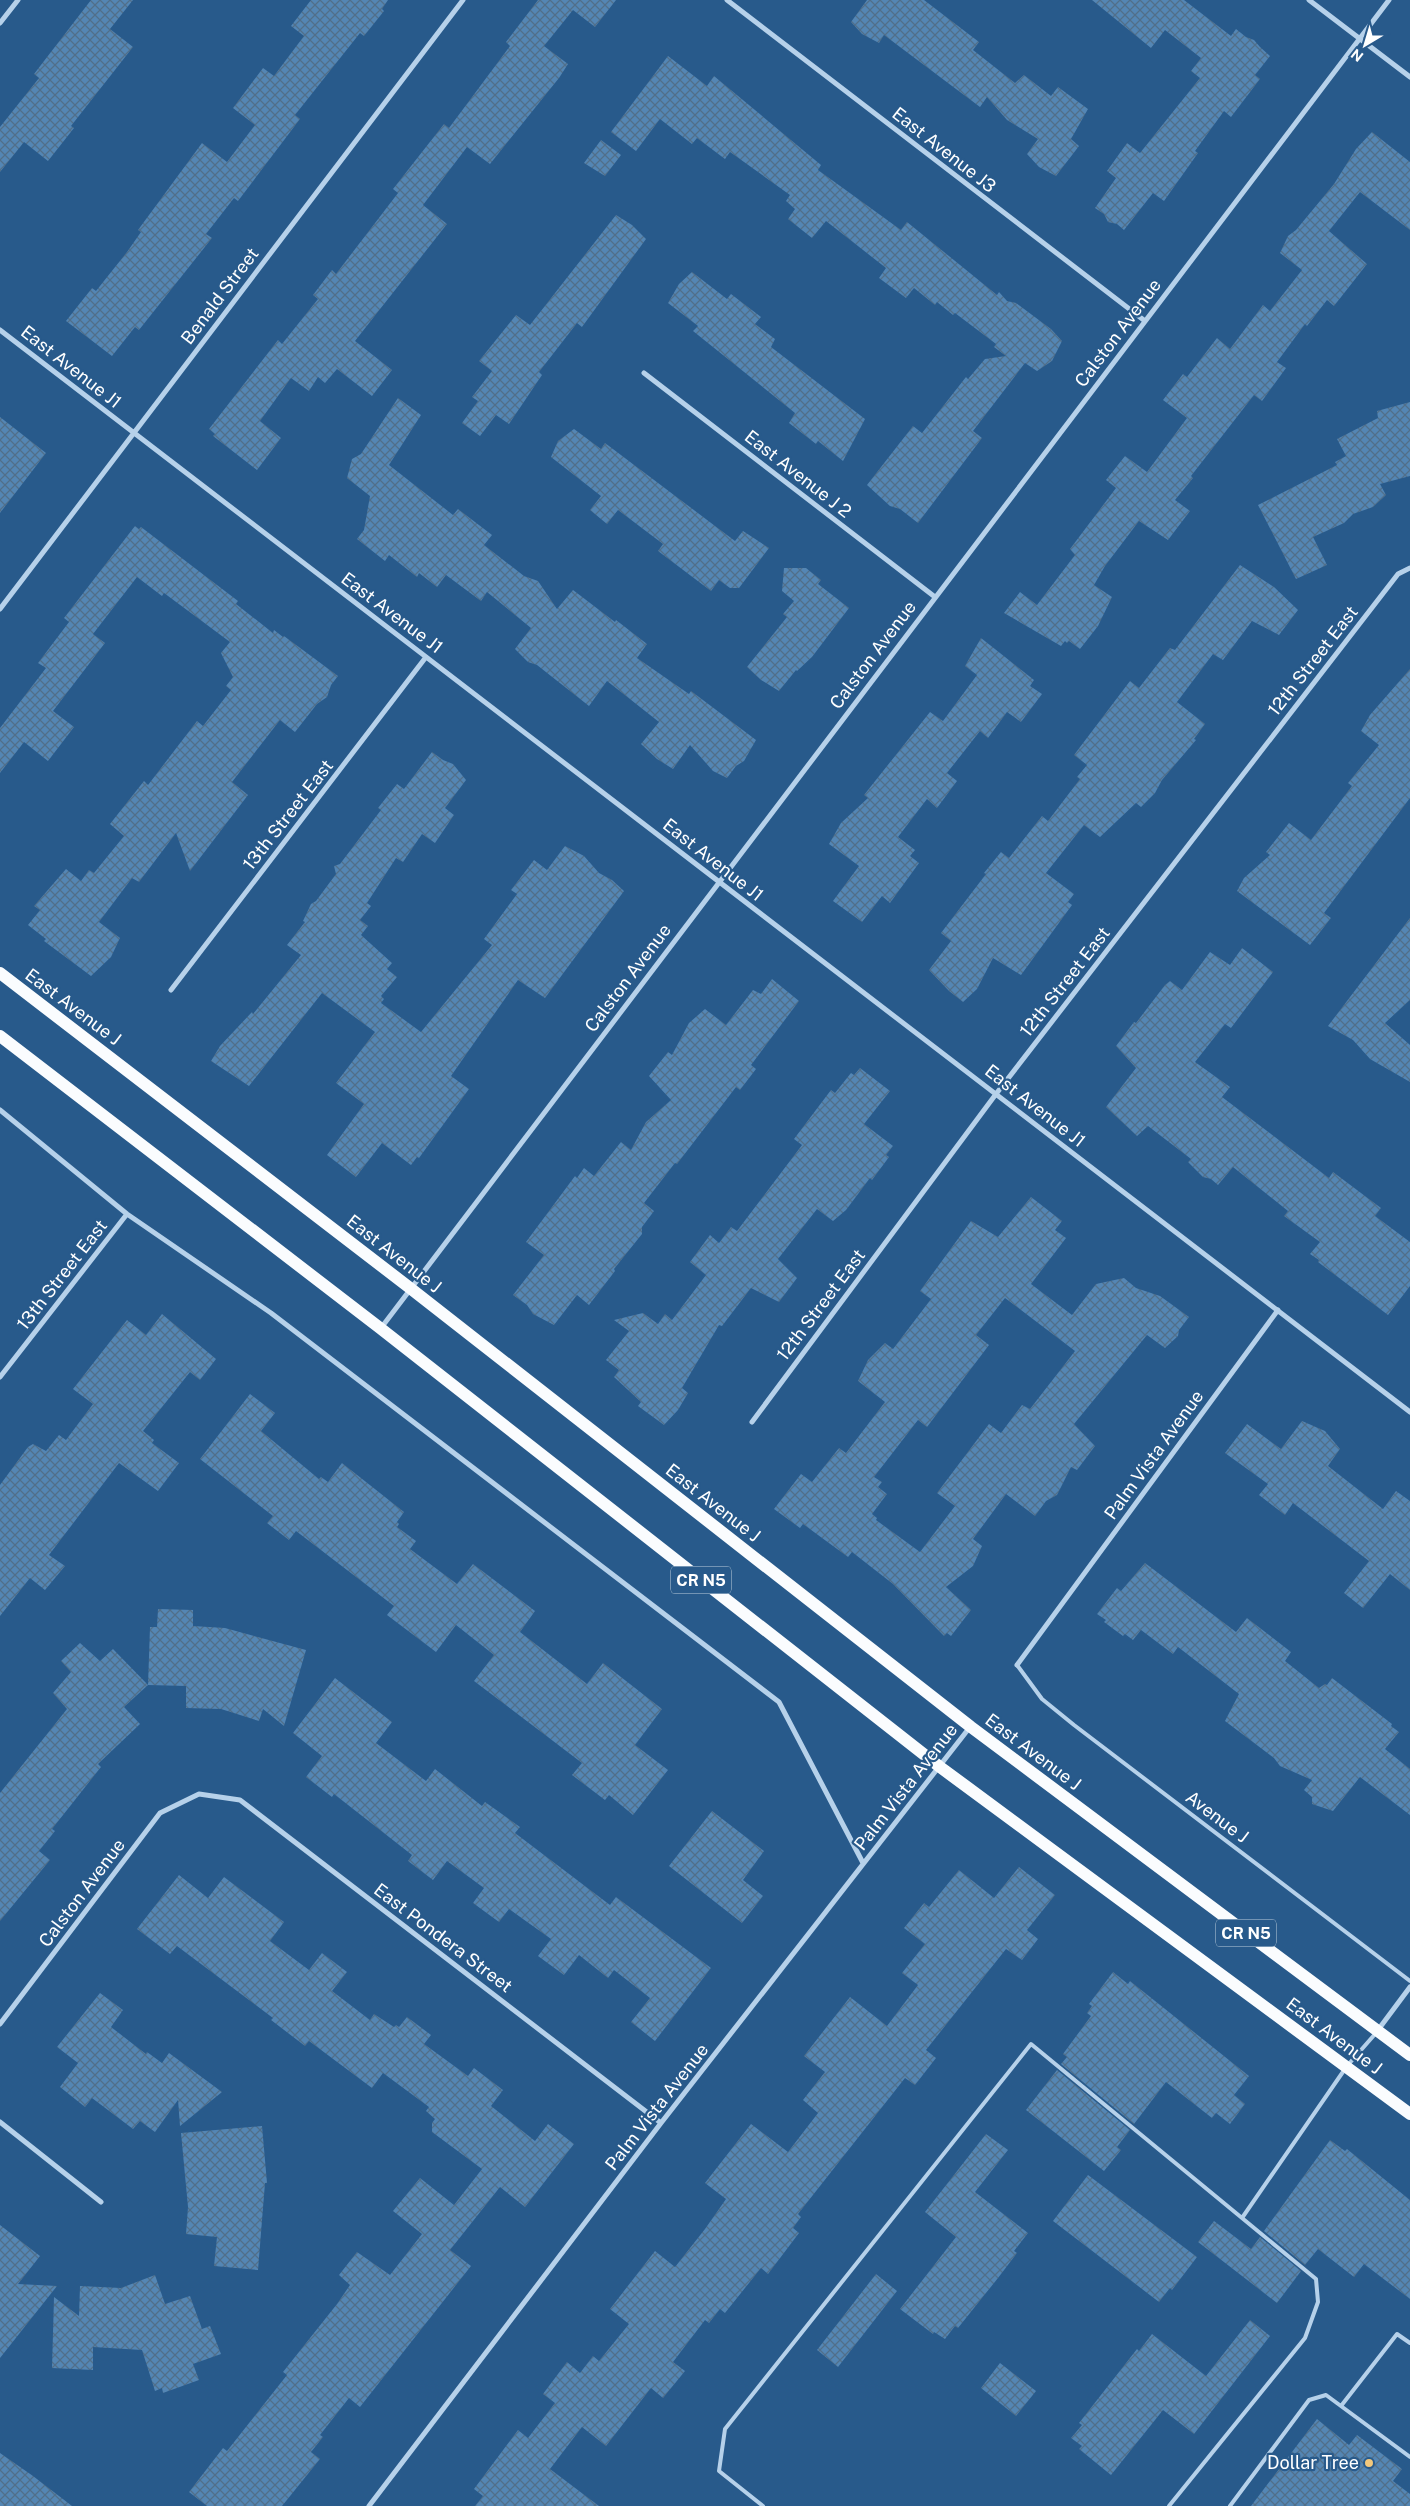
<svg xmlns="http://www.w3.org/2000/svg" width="1410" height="2506" viewBox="0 0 1410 2506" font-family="'Public Sans',sans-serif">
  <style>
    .building { fill: url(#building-cross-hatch); fill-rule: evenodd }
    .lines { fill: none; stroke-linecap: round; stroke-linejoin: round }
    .lane { stroke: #b6d1ea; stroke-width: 4 }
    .street { stroke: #b6d1ea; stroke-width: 5 }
    .primary { stroke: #fafcfe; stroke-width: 12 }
    .poi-dot { fill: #f2c87c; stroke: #285a8b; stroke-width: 2 }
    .labels { text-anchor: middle; stroke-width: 4.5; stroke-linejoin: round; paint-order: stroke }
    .shield { fill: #285a8b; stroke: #becedc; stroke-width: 1 }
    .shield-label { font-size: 16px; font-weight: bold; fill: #fff }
    .street-label { font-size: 18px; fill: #fff; stroke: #285a8b }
    .poi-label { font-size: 18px; fill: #fff; stroke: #285a8b; text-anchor: end }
  </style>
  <defs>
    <pattern id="building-cross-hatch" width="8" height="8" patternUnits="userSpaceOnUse" patternTransform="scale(1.25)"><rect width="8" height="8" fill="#5486b4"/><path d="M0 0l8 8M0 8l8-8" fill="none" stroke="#516f8a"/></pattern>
  </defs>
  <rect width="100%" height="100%" fill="#285a8b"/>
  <path class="building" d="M91,0H133L110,29L133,47L71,126L74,128L48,161L24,142L0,172V127L39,78L34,74Z
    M311,0H388L382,9L384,11L364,36L360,33L295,115L300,119L238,201L234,198L206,234L212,238L139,330L135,327L112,356L66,321L92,288L96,291L127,252L141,232L138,230L202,143L227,162L255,125L233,108L263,68L274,76L304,36L291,26Z
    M538,0H616L595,27L573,10L544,46L568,64L559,78L490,164L467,147L423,205L447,224L355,341L392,370L372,396L337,369L325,383L318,377L309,391L291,378L260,421L281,438L257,470L213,436L215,434L209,429L278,340L282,344L318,299L313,295L332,270L336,274L398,193L393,189L444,124L449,128L510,46L506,42Z
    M867,0H924L979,42L973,50L1015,83L1024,75L1051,96L1058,87L1088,109L1071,139L1079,146L1056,176L1039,167L1027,154L1038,139L1007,120L987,97L980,107L884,35L879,43L862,34L851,22Z
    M1092,0H1184L1231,36L1236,29L1246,37L1254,40L1260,47L1270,56L1255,75L1260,79L1231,117L1224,111L1195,151L1198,153L1164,201L1153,193L1124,230L1117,224L1108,222L1104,214L1095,208L1116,178L1107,171L1127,143L1140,153L1200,78L1191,71L1201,58L1165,30L1151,48Z
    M668,56L707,86L714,76L821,165L818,170L901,230L907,222L997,295L999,292L1007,301L1016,303L1051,329L1062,341L1052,361L1037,371L1025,363L973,431L982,438L918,523L900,509L890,506L867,485L913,426L922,433L966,377L968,379L985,359L1006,356L994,347L996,344L955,313L953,315L937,302L935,305L914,288L906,298L879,278L886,268L826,221L812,238L788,219L795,209L786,201L790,195L730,152L725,159L697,138L692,144L660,119L636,151L611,132Z
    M1372,132L1410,162V230L1360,192L1329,231L1367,264L1334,306L1327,300L1307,326L1305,324L1277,362L1286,368L1262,401L1254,395L1191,476L1193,478L1175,500L1190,511L1168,540L1139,521L1105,566L1094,585L1112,597L1098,626L1080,649L1069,641L1067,643L1065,641L1061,646L1004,613L1020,592L1037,605L1075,555L1070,549L1116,488L1106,480L1125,456L1147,472L1187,418L1163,400L1183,374L1187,377L1217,338L1230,349L1263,305L1270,311L1302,270L1280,253L1288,236L1296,230L1334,184L1356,149Z
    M601,140L621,155L605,176L584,163Z
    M616,215L632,225L646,239L582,327L577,323L539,372L542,375L509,424L496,415L480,436L462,423L478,401L472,397L492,371L479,361L516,315L530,325Z
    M692,272L727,299L731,294L761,317L755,324L775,339L771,347L865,419L843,461L818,441L816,444L789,423L795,413L693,331L698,326L668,303L679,284Z
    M398,398L421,415L389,465L453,515L458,509L492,535L484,545L524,576L538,581L557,609L573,590L615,622L616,620L647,644L637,658L689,694L691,691L756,740L744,761L736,766L727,778L713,771L690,745L673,769L657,759L641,744L659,722L607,681L589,706L537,665L528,662L515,649L531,628L487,592L481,601L446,575L437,587L419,573L417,577L389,555L385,561L357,539L364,530L370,496L347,478L352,459L361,454Z
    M1410,402V476L1380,484L1386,495L1373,507L1353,514L1344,523L1313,537L1327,565L1296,579L1258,505L1337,465L1335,462L1346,456L1337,439L1378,418L1377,411Z
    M0,417L46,453L0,513Z
    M574,429L601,449L605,443L735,541L743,531L769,548L739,588H730L719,580L711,591L658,551L663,544L618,510L607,524L590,510L601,496L551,457L558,441Z
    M135,526L139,529L141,527L238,601L236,604L273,633L274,630L283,637L284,636L338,676L331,685L327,697L317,704L295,732L280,720L232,782L248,795L190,871L176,833L139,882L132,878L99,922L120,938L111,957L91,976L44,941L46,939L28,925L40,910L34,906L66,869L81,881L89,870L94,873L124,836L110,824L144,781L148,785L197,721L203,726L231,690L226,686L233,677L221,653L230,642L164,593L162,596L137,577L93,634L105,643L53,711L74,727L48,761L24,742L0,773V728L46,668L38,663L69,622L64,618Z
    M1240,565L1274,587L1298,610L1279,635L1252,621L1223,660L1213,654L1177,702L1205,724L1194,739L1196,740L1162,780L1155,793L1141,807L1136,803L1100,837L1084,825L1046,873L1074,894L1068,902L1072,905L1021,975L993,958L977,989L963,1002L949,991L929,970L951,941L941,933L986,874L984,873L1001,852L1009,858L1042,816L1048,821L1080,779L1077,777L1087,765L1074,755L1130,681L1139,688L1170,648L1175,650Z
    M784,568H806L821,580L818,584L849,608L812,657L797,671L796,670L779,691L761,680L747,667L787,617L783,614L794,601L782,591Z
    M981,638L1034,680L1030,686L1042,694L1021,722L1007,712L988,738L980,731L947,773L957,781L937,808L927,799L898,837L915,850L910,856L919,863L890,903L882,896L862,922L833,901L859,866L829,844L841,823L868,798L864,795L930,712L943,721L977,675L965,666Z
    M1410,669V798L1324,913L1331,918L1310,945L1237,891L1244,878L1270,855L1266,852L1289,823L1311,840L1352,786L1348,783L1379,745L1361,731L1370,715Z
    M432,752L443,760L453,764L466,780L445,808L454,815L435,843L422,834L403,862L396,858L367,903L371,906L360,920L368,926L361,935L392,963L387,969L397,977L381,996L384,999L381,1003L421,1032L492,945L484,939L517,894L511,890L534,860L547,870L565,846L584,856L599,873L612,880L624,891L545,998L518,980L451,1076L469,1089L419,1158L417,1157L411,1165L382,1143L356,1177L327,1155L364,1104L336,1083L375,1032L322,993L249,1086L211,1061L220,1046L252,1012L253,1014L301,955L287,945L305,922L303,921L311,904L316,901L336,874L334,866L340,864L381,810L378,808L397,784L404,789Z
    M1410,918V1000L1385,1023L1410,1045V1082L1370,1059L1353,1040L1328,1026Z
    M1242,948L1273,972L1231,1028L1225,1024L1195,1062L1230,1087L1222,1097L1329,1178L1333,1172L1381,1208L1375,1216L1410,1242V1286L1388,1315L1318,1262L1319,1260L1310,1254L1320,1242L1284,1216L1288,1211L1233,1167L1218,1185L1211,1179L1203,1177L1188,1162L1191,1159L1148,1126L1137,1136L1106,1107L1136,1068L1116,1046L1134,1022L1136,1023L1165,985L1170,981L1182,990L1210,952L1230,965Z
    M772,979L799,1001L751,1065L756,1069L740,1090L736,1087L677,1164L675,1163L644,1203L654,1211L642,1227V1234L614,1269L615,1271L589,1305L577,1295L554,1325L533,1314L527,1305L513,1295L544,1255L526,1242L575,1176L577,1178L584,1168L594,1176L621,1142L631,1150L646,1122L671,1100L649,1076L668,1052L672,1055L689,1023L705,1009L726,1025L753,990L761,994Z
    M860,1068L890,1091L864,1124L893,1146L886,1155L889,1157L872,1180L870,1178L846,1210L833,1221L817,1209L778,1259L797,1278L779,1302L751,1288L722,1326L719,1325L682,1388L688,1393L678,1410L664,1425L638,1406L641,1402L614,1377L619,1370L606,1360L629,1331L614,1320L643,1313L658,1324L665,1314L672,1320L706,1275L690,1262L710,1235L719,1243L731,1227L737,1231L802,1145L794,1139L831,1090L835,1093L851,1073L854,1075Z
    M1031,1197L1062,1221L1055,1230L1066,1238L1031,1284L1072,1315L1096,1284L1124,1278L1136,1288L1160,1296L1189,1317L1179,1330L1178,1336L1165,1348L1147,1335L1074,1424L1095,1446L1077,1470L1071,1467L1057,1495L1046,1501L1035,1516L1006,1494L973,1539L982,1546L973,1566L946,1587L971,1610L951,1636L947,1633L944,1636L893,1584L852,1552L848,1557L803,1524L800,1528L774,1509L801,1474L812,1482L839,1448L846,1453L885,1402L858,1381L868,1360L885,1343L893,1349L931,1299L920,1291L971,1221L998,1237ZM1005,1298L1075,1351L1030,1409L1022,1405L1001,1433L989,1424L937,1493L955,1506L920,1552L876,1520L877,1518L872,1514L887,1494L878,1487L882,1482L874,1477L918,1420L927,1427L989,1345L976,1335Z
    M162,1314L216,1359L200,1380L190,1372L143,1431L154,1440L152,1443L179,1463L158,1491L119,1463L49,1555L65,1566L45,1590L30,1578L0,1616V1485L28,1447L33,1444L46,1451L59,1435L66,1440L93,1404L73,1389L127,1320L146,1335Z
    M250,1394L275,1413L261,1431L319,1479L321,1477L328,1482L342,1463L404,1512L397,1522L399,1524L397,1527L416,1541L410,1549L457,1584L473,1564L535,1611L520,1632L587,1684L603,1663L662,1709L635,1745L668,1770L633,1815L609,1795L605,1800L572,1775L582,1763L474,1681L494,1655L456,1625L436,1652L387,1615L394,1606L296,1531L289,1540L267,1523L273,1516L200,1459Z
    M1302,1421L1325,1431L1340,1449L1328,1466L1383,1509L1396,1491L1410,1501V1590L1390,1574L1363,1608L1344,1593L1369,1561L1293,1503L1285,1515L1259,1495L1268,1484L1225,1453L1247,1424L1281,1449Z
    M1145,1563L1236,1632L1247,1618L1291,1652L1285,1661L1319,1688L1325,1684L1327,1685L1332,1678L1392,1724L1391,1726L1399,1732L1385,1749L1410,1769V1815L1360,1777L1333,1811L1312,1804V1797L1304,1790L1312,1780L1280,1766L1274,1758L1225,1721L1239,1694L1178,1647L1173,1654L1141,1630L1133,1640L1125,1634L1123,1636L1104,1622L1106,1620L1097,1614L1117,1588L1121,1591Z
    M158,1609L193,1610V1626L225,1628L306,1650L284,1726L263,1709L259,1721L221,1709L186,1708V1686L148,1685L150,1627H157Z
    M80,1643L100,1661L113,1649L148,1685L124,1707L140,1724L98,1764L101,1767L52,1829L55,1831L39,1851L50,1860L0,1921V1793L67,1709L53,1693L71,1672L61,1661Z
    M335,1678L392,1722L376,1743L426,1781L435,1769L482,1806L485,1802L520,1827L515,1833L610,1905L616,1897L711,1968L655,2041L631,2022L650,1998L614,1970L608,1978L579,1955L564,1975L538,1956L551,1939L509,1909L499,1922L473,1903L484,1888L447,1861L433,1880L408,1861L412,1855L334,1794L332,1797L306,1777L322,1756L293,1733Z
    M712,1811L764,1851L743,1880L763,1896L742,1923L669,1866Z
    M1019,1867L1055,1895L1027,1930L1038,1939L1022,1960L1006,1949L926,2050L936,2058L915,2085L905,2078L798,2214L801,2217L793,2228L799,2233L768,2274L761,2268L725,2313L720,2309L709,2323L705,2320L673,2362L685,2371L663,2398L651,2388L606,2446L582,2427L550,2469L599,2506H475L483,2496L474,2489L518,2430L528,2438L555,2403L543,2394L567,2362L580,2373L593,2356L599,2361L629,2324L610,2309L655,2251L675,2267L705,2229L726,2199L705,2183L751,2124L788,2152L818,2113L803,2100L825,2072L804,2056L850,1997L887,2026L918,1985L902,1973L925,1944L904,1928L924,1903L929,1907L959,1870L994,1898Z
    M179,1875L208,1898L224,1877L284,1922L270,1941L309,1970L322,1953L347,1972L332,1991L370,2020L374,2014L394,2027L396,2025L399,2027L407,2017L431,2035L424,2044L468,2076L474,2068L503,2090L491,2106L535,2141L548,2124L574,2144L525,2207L500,2187L450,2250L471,2266L360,2407L349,2398L320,2435L323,2437L311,2452L320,2459L282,2506H207L189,2492L223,2448L227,2451L287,2375L283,2372L337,2304L350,2285L339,2275L357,2252L390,2275L422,2234L393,2211L420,2178L454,2205L482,2169L432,2132V2123L435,2119L426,2111L429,2107L383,2073L372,2088L309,2041L305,2046L271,2020L273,2018L177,1946L170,1954L137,1929Z
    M1113,1972L1128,1984L1130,1981L1249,2076L1234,2095L1245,2104L1230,2124L1216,2113L1212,2118L1166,2082L1134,2124L1061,2064L1067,2057L1063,2054L1091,2016L1087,2013L1092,2006L1089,2004Z
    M100,1993L123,2010L111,2027L146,2054L147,2052L162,2063L169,2053L222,2092L180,2126L178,2100L155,2132L140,2121L133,2129L92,2098L85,2107L60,2087L78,2063L57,2047Z
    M1057,2070L1130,2130L1117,2147L1121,2150L1104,2171L1026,2110Z
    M262,2126L267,2183H265L258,2270L214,2266L217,2237L186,2234L188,2207L181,2133Z
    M986,2134L1008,2150L975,2192L1028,2233L1014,2251L1017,2253L998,2278L958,2328L955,2326L945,2339L934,2332L933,2334L900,2309L956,2237L925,2212Z
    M1330,2140L1345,2151L1347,2149L1410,2200V2299L1364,2264L1354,2277L1318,2249L1305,2265L1264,2231Z
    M1088,2175L1197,2257L1172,2290L1170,2288L1159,2302L1053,2221Z
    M1214,2221L1251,2249L1260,2237L1301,2271L1277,2303L1198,2242Z
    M0,2225L40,2256L18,2284L57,2286L0,2358Z
    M876,2274L897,2291L838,2367L817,2350Z
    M155,2275L165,2304L190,2296L202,2329L210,2326L221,2354L193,2364L199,2380L163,2393L162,2388L155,2391L142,2350L93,2347V2370L52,2368L54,2297L79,2316L80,2286L121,2288Z
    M1250,2320L1270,2336L1194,2434L1163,2410L1111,2475L1079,2449L1082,2446L1071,2438L1082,2425L1079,2423L1137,2349L1139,2351L1152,2334L1206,2376Z
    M1000,2363L1036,2391L1016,2416L981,2388Z
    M1317,2419L1349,2445L1357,2435L1402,2469L1393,2481L1410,2494V2506H1251Z
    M0,2453L33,2476L72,2506H0Z"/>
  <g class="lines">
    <path class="lane" d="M1017,1665L1042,1699L1074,1725L1410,1981
      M1341,2406L1397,2334L1410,2343
      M763,2506L719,2471L725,2429L1031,2044L1242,2218L1347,2066L1376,2033
      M1169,2506L1305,2338L1318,2302L1316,2279L1242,2218
      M1230,2506L1309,2400L1326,2395L1410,2457"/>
    <path class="street" d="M727,0L1145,321
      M1309,0L1410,77
      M0,23L18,0
      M0,330L1410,1412
      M644,373L935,597
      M0,609L463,0
      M171,990L426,657
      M0,1110L127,1214L271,1313L779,1702L863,1863
      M381,1328L1389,0
      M0,1377L127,1214
      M752,1422L996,1094L1398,574L1410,568
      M1017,1665L1278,1310
      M0,2024L160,1813L199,1794L240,1800L661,2123
      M1378,2030L1410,1987
      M0,2122L101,2202
      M369,2506L661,2123L970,1727"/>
    <path class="primary" d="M0,973L410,1288L971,1727L1410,2055
      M0,1036L380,1328L940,1767L1410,2114"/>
  </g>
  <circle class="poi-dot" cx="1369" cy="2463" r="5"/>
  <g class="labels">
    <g class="shield">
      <rect x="671" y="1566.5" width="60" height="27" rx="4"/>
      <rect x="1216" y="1919.5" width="60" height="27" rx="4"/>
    </g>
    <g class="shield-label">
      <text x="701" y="1586">CR N5</text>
      <text x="1246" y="1939">CR N5</text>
    </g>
    <g class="street-label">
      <text transform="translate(944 150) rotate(38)" y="6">East Avenue J3</text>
      <text transform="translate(220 296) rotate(-53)" y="6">Benald Street</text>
      <text transform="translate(1118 333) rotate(-53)" y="6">Calston Avenue</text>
      <text transform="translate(71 367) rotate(38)" y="6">East Avenue J1</text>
      <text transform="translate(798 474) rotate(38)" y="6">East Avenue J 2</text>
      <text transform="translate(392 613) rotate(37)" y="6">East Avenue J1</text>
      <text transform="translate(873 655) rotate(-53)" y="6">Calston Avenue</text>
      <text transform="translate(1313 661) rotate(-52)" y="6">12th Street East</text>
      <text transform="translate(288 815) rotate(-52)" y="6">13th Street East</text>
      <text transform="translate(713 860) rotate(38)" y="6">East Avenue J1</text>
      <text transform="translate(628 978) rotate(-53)" y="6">Calston Avenue</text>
      <text transform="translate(1065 982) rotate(-52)" y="6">12th Street East</text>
      <text transform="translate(73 1007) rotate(37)" y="6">East Avenue J</text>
      <text transform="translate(1035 1106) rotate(38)" y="6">East Avenue J1</text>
      <text transform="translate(394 1254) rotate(38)" y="6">East Avenue J</text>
      <text transform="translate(62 1275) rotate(-52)" y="6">13th Street East</text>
      <text transform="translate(821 1305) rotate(-53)" y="6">12th Street East</text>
      <text transform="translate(1154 1455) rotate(-54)" y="6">Palm Vista Avenue</text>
      <text transform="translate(713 1503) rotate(38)" y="6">East Avenue J</text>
      <text transform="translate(1033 1752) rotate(37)" y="6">East Avenue J</text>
      <text transform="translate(906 1787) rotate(-52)" y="6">Palm Vista Avenue</text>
      <text transform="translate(1217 1817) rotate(37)" y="6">Avenue J</text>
      <text transform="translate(82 1893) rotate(-53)" y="6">Calston Avenue</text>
      <text transform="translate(443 1938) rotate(37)" y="6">East Pondera Street</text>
      <text transform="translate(1334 2036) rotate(37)" y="6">East Avenue J</text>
      <text transform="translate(657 2107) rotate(-52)" y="6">Palm Vista Avenue</text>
    </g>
    <g class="poi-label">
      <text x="1359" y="2469">Dollar Tree</text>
    </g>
  </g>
  <g transform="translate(1365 45) rotate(218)" stroke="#285a8b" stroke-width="4" paint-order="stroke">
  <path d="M0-4L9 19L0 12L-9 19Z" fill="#ffffff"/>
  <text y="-8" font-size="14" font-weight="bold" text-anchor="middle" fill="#ffffff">N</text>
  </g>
</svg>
